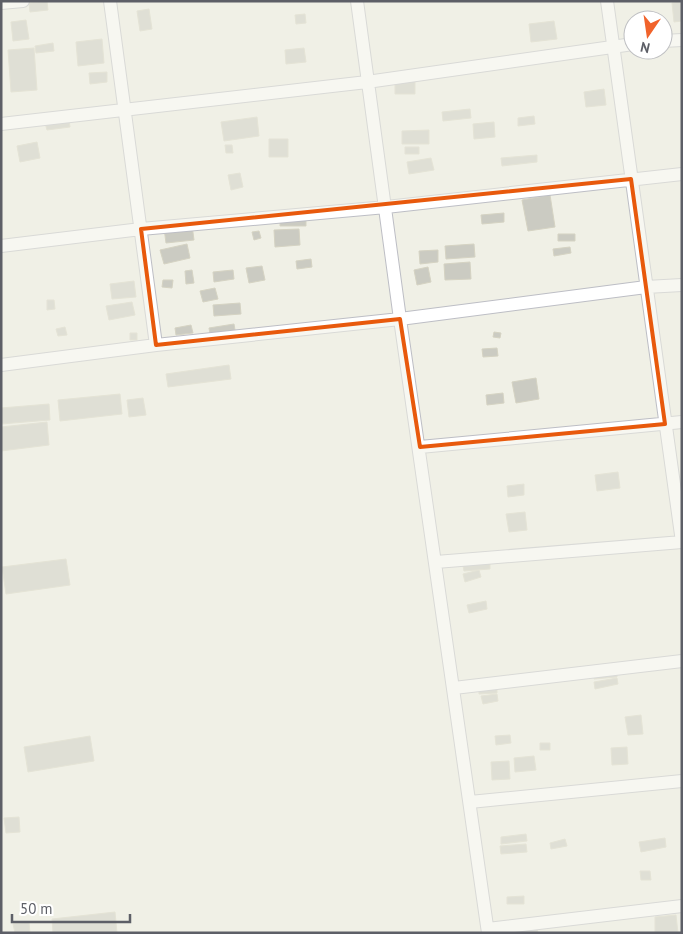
<svg xmlns="http://www.w3.org/2000/svg" width="683" height="934" viewBox="0 0 683 934" font-family="'PT Sans',sans-serif">
  <style>
    .building { fill: #cbcbc2; stroke: #d5d3c3 }
    .lines { fill: none; stroke-linecap: round; stroke-linejoin: round }
    .minor-casing { stroke: #bdbec5; stroke-width: 14 }
    .minor { stroke: #fff; stroke-width: 12 }
    .marked { fill: none; stroke: #e8590c; stroke-width: 4; stroke-linejoin: round }
  </style>
  <rect width="100%" height="100%" fill="#f0f0e6"/>
  <path class="building" d="M47,1L48,10L30,12L29,3Z
    M682,2V21L674,22L672,3Z
    M149,9L152,29L140,31L137,11Z
    M305,14L306,23L296,24L295,15Z
    M26,20L29,39L13,41L11,22Z
    M554,21L557,39L531,42L529,24Z
    M102,39L104,63L78,66L76,42Z
    M53,43L54,51L36,53L35,46Z
    M34,48L37,90L11,92L8,50Z
    M304,48L306,62L286,64L285,50Z
    M107,72V82L90,84L89,73Z
    M395,79L415,80V94H395Z
    M604,89L606,105L586,107L584,92Z
    M470,109L471,118L443,121L442,112Z
    M534,116L535,124L518,126V118Z
    M257,117L259,136L224,141L221,122Z
    M69,119L70,127L47,130L45,123Z
    M494,122L495,137L474,139L473,124Z
    M429,130V144H402V131Z
    M269,139H288V157H269Z
    M37,142L40,158L20,162L17,146Z
    M225,145H232L233,153H226Z
    M405,147H419V154H405Z
    M537,155V162L502,166L501,158Z
    M431,158L434,170L409,174L407,162Z
    M240,173L243,187L231,190L228,175Z
    M550,195L555,227L528,231L522,200Z
    M504,213V222L482,224L481,215Z
    M280,218H306V226H280Z
    M192,225L194,240L166,243L164,228Z
    M299,229L300,245L275,247L274,230Z
    M259,231L261,238L254,240L252,232Z
    M558,234H575V241H558Z
    M187,244L190,258L164,264L160,250Z
    M474,244L475,257L446,259L445,246Z
    M570,247L571,253L554,256L553,249Z
    M438,250V262L420,264L419,251Z
    M311,259L312,267L297,269L296,261Z
    M470,262L471,279L445,280L444,264Z
    M262,266L265,280L249,283L246,268Z
    M428,267L431,282L417,285L414,270Z
    M192,270L194,283L186,284L185,271Z
    M233,270L234,279L214,282L213,272Z
    M163,280H173L172,288L162,287Z
    M134,281L136,297L112,299L110,284Z
    M215,288L218,299L203,302L200,291Z
    M47,300H54L55,309L47,310Z
    M132,302L135,315L109,320L106,306Z
    M240,303L241,314L214,316L213,305Z
    M234,324L235,330L210,334L209,328Z
    M191,325L193,333L176,335L175,328Z
    M65,327L67,335L58,336L56,329Z
    M494,332L501,333L500,338L493,337Z
    M130,333H137V340H130Z
    M497,348L498,356L483,357L482,349Z
    M229,365L231,379L168,387L166,374Z
    M536,378L539,399L516,403L512,382Z
    M503,393L504,403L487,405L486,395Z
    M120,394L122,414L60,421L58,400Z
    M143,398L146,415L129,417L127,400Z
    M49,404L50,420L1,424V408Z
    M47,422L49,445L1,451V427Z
    M618,472L620,488L597,491L595,475Z
    M524,484V495L508,497L507,486Z
    M525,512L527,530L509,532L506,514Z
    M66,559L70,585L6,594L2,567Z
    M490,563V569L464,571L463,566Z
    M479,570L481,577L465,582L463,574Z
    M486,601L487,609L469,613L467,605Z
    M617,670V677L594,679V673Z
    M617,678L618,684L595,689L594,682Z
    M497,686V693L479,694V687Z
    M497,694L498,701L483,704L481,696Z
    M641,715L643,734L628,735L625,717Z
    M510,735L511,743L496,745L495,736Z
    M90,736L94,761L28,772L24,747Z
    M540,743H550V750H540Z
    M627,747L628,764L612,765L611,748Z
    M534,756L536,770L515,772L514,758Z
    M509,761L510,779L492,780L491,762Z
    M19,817L20,832L6,833L4,818Z
    M526,834L527,841L501,844V837Z
    M665,838L666,847L641,852L639,842Z
    M565,839L567,846L551,849L550,843Z
    M526,844L527,852L501,854L500,846Z
    M640,871H650L651,880H641Z
    M524,896V904H507V897Z
    M115,912L117,933H53L52,919Z
    M676,915L678,933H655V917Z
    M29,922L30,933H15L13,924Z
    M537,928L538,933H511Z"/>
  <g class="lines">
    <g class="minor-casing">
      <path id="minor" d="M110,1L156,345
        M357,1L400,319L488,933
        M607,1L682,542
        M1,3L23,1
        M663,41L682,40
        M1,124L367,82L633,44
        M1,246L141,229L386,207L682,174
        M1,365L156,345L400,319L646,287L682,285
        M420,447L682,422
        M436,562L682,542
        M454,688L682,661
        M470,802L682,781
        M488,929L682,906"/>
    </g>
    <use href="#minor" class="minor"/>
  </g>
  <path d="M0 0H683V934H0ZM631,179L665,424L420,447L400,319L156,345L141,229Z" fill="#f0f0e6" fill-opacity=".55" fill-rule="evenodd"/>
  <path class="marked" d="M631,179L665,424L420,447L400,319L156,345L141,229Z"/>
  <rect width="683" height="934" fill="none" stroke="#5d5f67" stroke-width="5"/>
  <g transform="translate(648 35) rotate(193)"><circle r="24" fill="#ffffff" stroke="#bebfc2"/>
  <path d="M0-4L9 19L0 12L-9 19Z" fill="#f1632b"/>
  <text y="-8" font-size="14" font-weight="bold" text-anchor="middle" fill="#5d5f67">N</text>
  </g>
  <path d="M12 914v8h118v-8" fill="none" stroke="#5d5f67" stroke-width="2.5"/>
  <text x="20" y="914" font-size="15" fill="#5d5f67" stroke="#ffffff" stroke-width="4" paint-order="stroke">50 m</text>
</svg>
